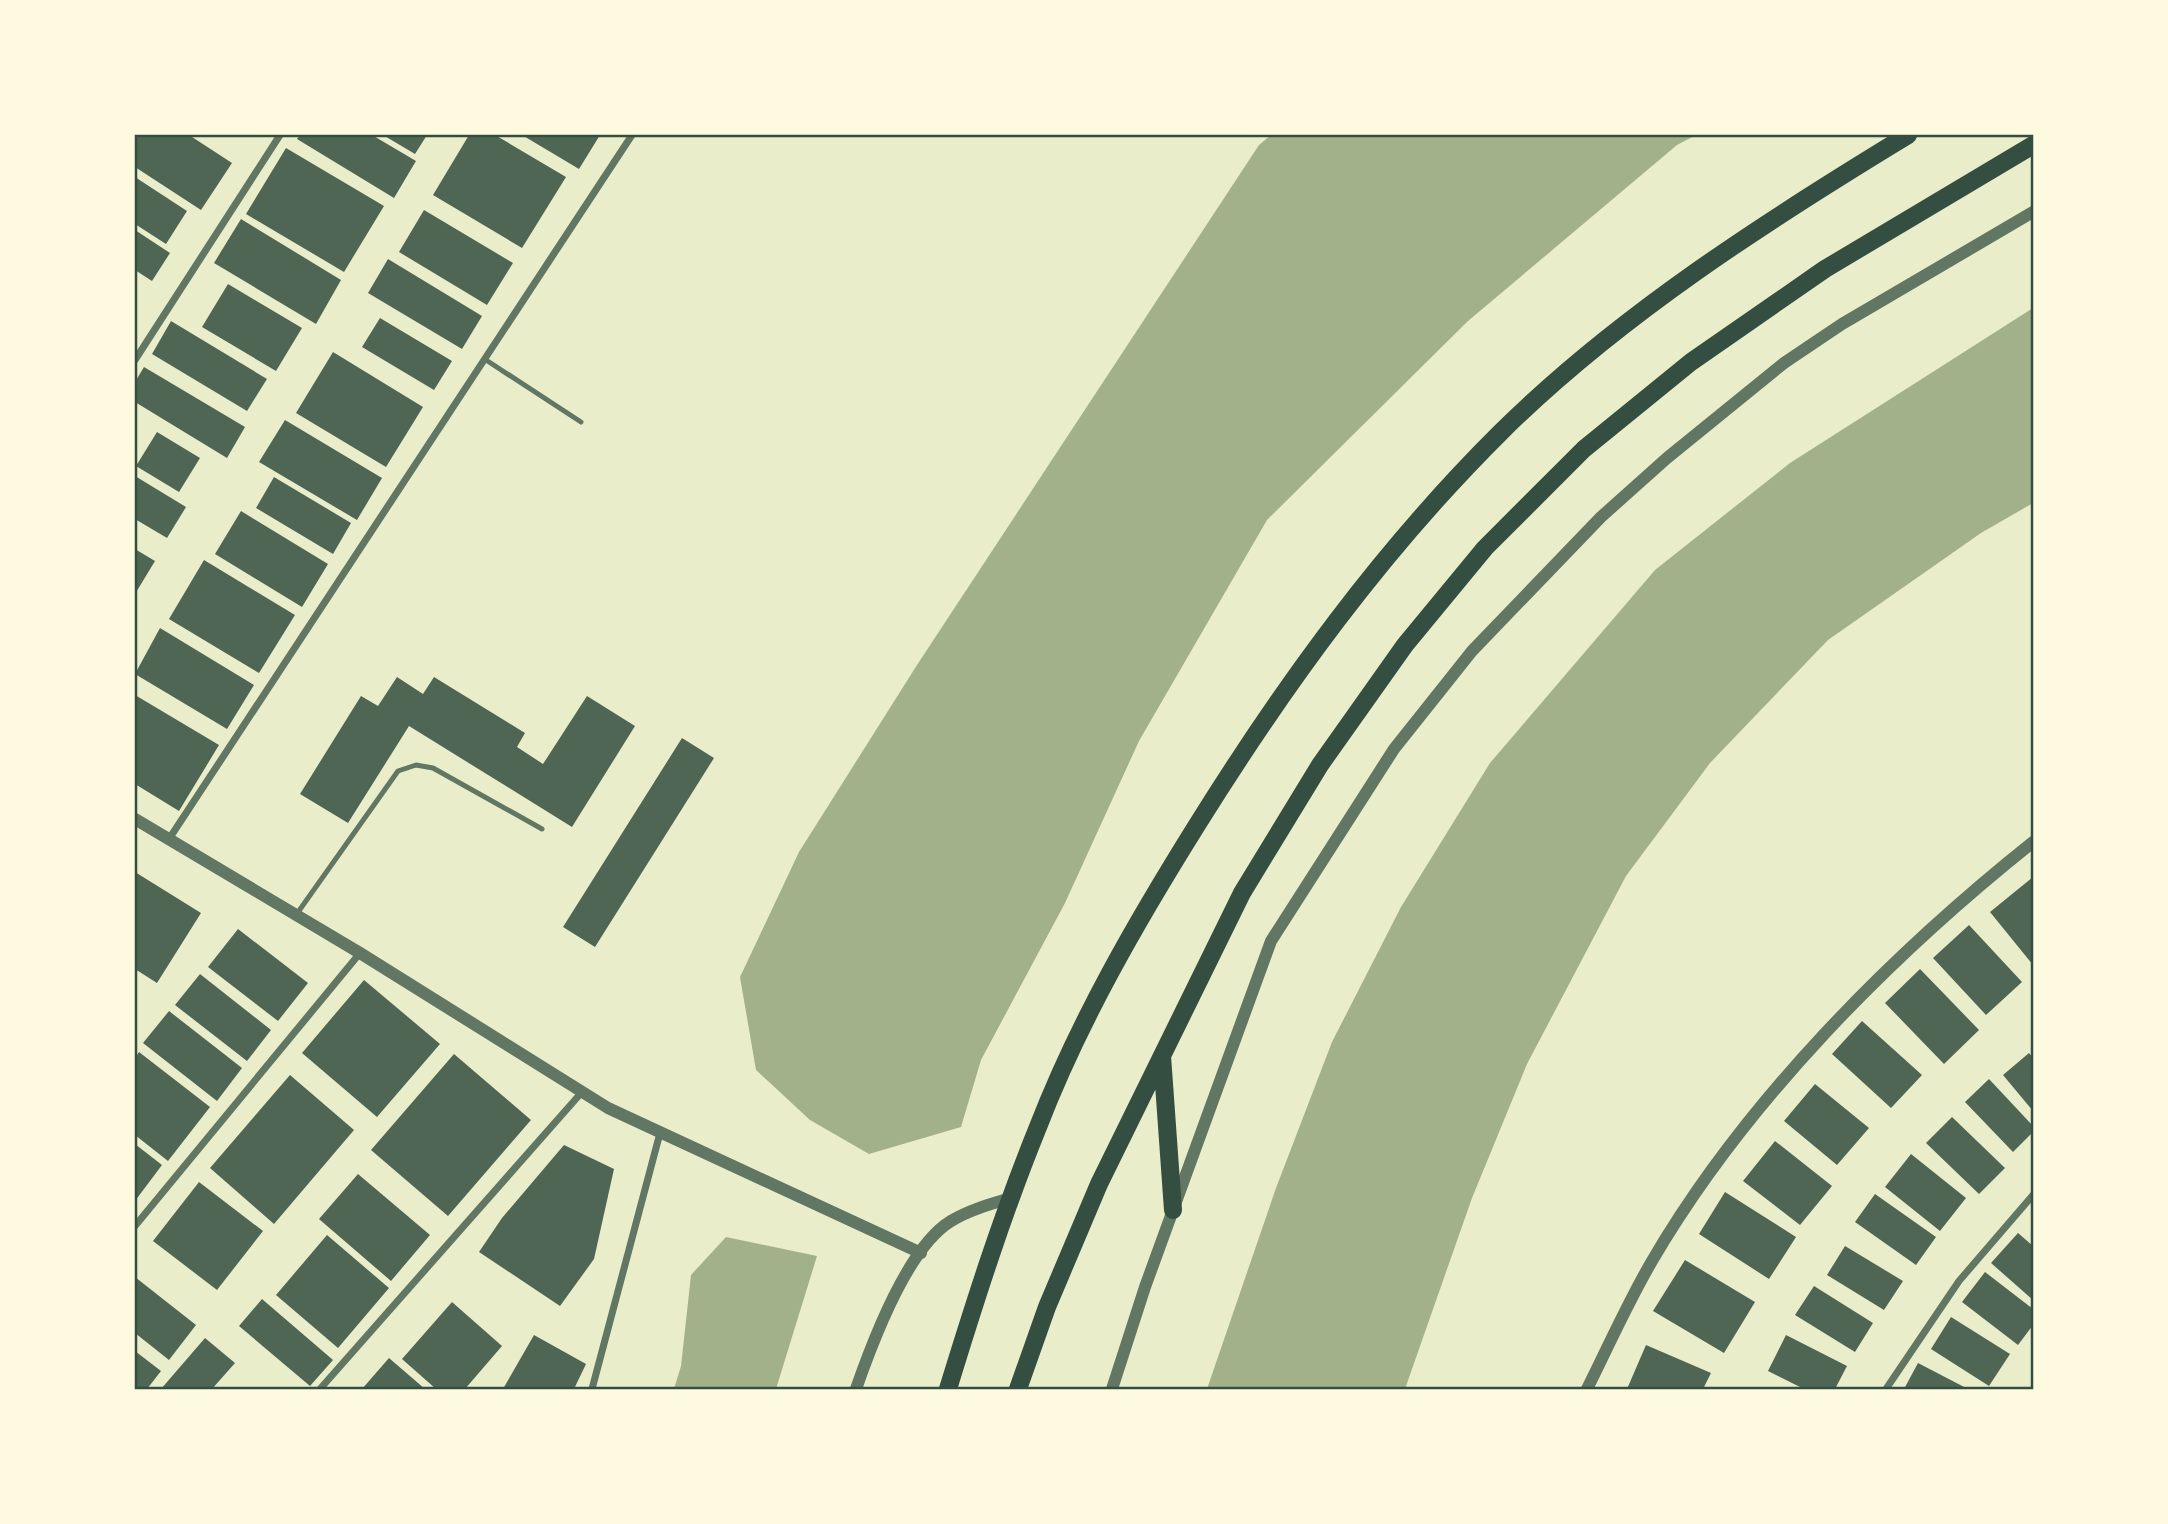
<svg xmlns="http://www.w3.org/2000/svg" width="2168" height="1524" viewBox="0 0 2168 1524" font-family="Overpass,sans-serif">
  <style>
    .water { fill: #a3b18a }
    .building { fill: #4f6655 }
    .lines { fill: none; stroke-linecap: round; stroke-linejoin: round }
    .service { stroke: #617663; stroke-width: 5 }
    .minor { stroke: #617663; stroke-width: 7 }
    .tertiary { stroke: #617663; stroke-width: 12 }
    .primary { stroke: #344e41; stroke-width: 18 }
    .neatline { fill: none; stroke: #344e41; stroke-width: 2.5 }
  </style>
  <rect width="100%" height="100%" fill="#e9edc9"/>
  <path class="water" d="M1271,135H1696L1677,145L1468,321L1267,520L1139,741L1065,903L981,1060L961,1127L869,1154L810,1120L756,1070L740,977L799,852L917,665L1259,145Z
    M2033,308V503L1981,533L1828,640L1710,763L1626,876L1527,1064L1472,1198L1405,1389H1207L1276,1188L1332,1042L1401,907L1490,763L1655,570L1790,463Z
    M726,1237L817,1256L776,1389H674L681,1366L691,1275Z"/>
  <path class="building" d="M135,135H189L232,163L201,210L135,167Z
    M300,135H372L416,161L394,198L297,139Z
    M383,135H427L415,154Z
    M469,135H495L566,177L522,248L433,195Z
    M522,135H600L579,169Z
    M286,148L384,206L344,272L246,214Z
    M135,177L187,211L166,244L135,224Z
    M424,210L513,263L487,305L399,252Z
    M241,219L341,280L316,324L214,263Z
    M135,230L170,253L152,281L135,270Z
    M388,259L482,316L462,349L368,293Z
    M228,284L302,328L276,371L202,327Z
    M380,318L452,361L434,390L362,347Z
    M171,321L267,379L247,411L152,354Z
    M333,352L423,407L386,467L296,413Z
    M144,367L245,427L227,458L135,402V382Z
    M285,420L382,478L357,520L259,462Z
    M157,432L200,458L179,492L136,466Z
    M135,476L186,507L167,538L135,519Z
    M274,477L351,523L333,554L256,508Z
    M241,511L328,564L302,607L215,554Z
    M135,549L155,561L135,594Z
    M204,560L295,615L259,673L169,619Z
    M160,628L254,685L227,729L135,674Z
    M397,677L423,694L434,677L525,733L517,747L543,764L587,696L635,726L572,827L409,726L348,823L300,794L361,696L378,706Z
    M135,695L219,745L179,811L135,784Z
    M682,738L714,758L595,947L563,927Z
    M135,872L201,913L157,983L135,969Z
    M2033,877V965L1990,912Z
    M1969,925L2022,982L1986,1015L1933,958Z
    M238,929L308,983L278,1021L208,967Z
    M1920,969L1979,1030L1944,1064L1885,1003Z
    M200,974L271,1030L247,1061L175,1005Z
    M364,980L440,1044L377,1117L302,1053Z
    M169,1011L242,1068L217,1101L143,1043Z
    M1862,1021L1922,1075L1891,1108L1832,1054Z
    M139,1052L210,1107L168,1161L135,1135V1058Z
    M2029,1053L2033,1058V1111L2003,1075Z
    M454,1054L531,1120L448,1216L371,1150Z
    M290,1075L354,1130L274,1224L210,1168Z
    M1989,1079L2033,1126V1132L2013,1152L1965,1102Z
    M1815,1084L1869,1128L1837,1165L1784,1121Z
    M1952,1117L2005,1168L1979,1194L1926,1143Z
    M1775,1141L1832,1186L1800,1225L1743,1181Z
    M135,1144L162,1165L135,1201Z
    M564,1145L614,1169L594,1259L560,1306L479,1252L502,1218Z
    M1911,1154L1966,1198L1940,1231L1885,1187Z
    M358,1174L430,1235L391,1281L319,1219Z
    M199,1182L263,1231L217,1290L153,1241Z
    M1725,1192L1796,1237L1769,1279L1699,1234Z
    M1875,1194L1936,1237L1916,1265L1855,1222Z
    M2018,1233L2033,1246V1300L1991,1263Z
    M327,1235L389,1288L338,1348L276,1295Z
    M1845,1246L1903,1281L1884,1310L1827,1275Z
    M1685,1260L1755,1302L1724,1353L1653,1311Z
    M1985,1272L2033,1309V1325L2018,1345L1962,1302Z
    M135,1277L196,1325L169,1360L135,1333Z
    M1814,1286L1873,1323L1855,1352L1795,1315Z
    M262,1299L333,1360L310,1386L239,1326Z
    M452,1302L502,1346L465,1389H436L402,1359Z
    M1951,1317L2010,1354L1989,1386L1931,1349Z
    M534,1335L586,1364L574,1389H503Z
    M1786,1335L1847,1366L1835,1389H1804L1768,1371Z
    M205,1338L235,1363L212,1389H161Z
    M1646,1345L1711,1373L1703,1389H1627Z
    M135,1351L161,1371L147,1389H135Z
    M389,1358L425,1389H362Z
    M1918,1363L1968,1389H1904Z"/>
  <g class="lines">
    <path class="service" d="M486,360L581,422
      M296,915L398,771L416,765L433,768L542,829"/>
    <path class="minor" d="M135,360L280,135
      M169,839L632,135
      M135,1226L360,953
      M320,1389L582,1092
      M592,1389L660,1133
      M1886,1389L1959,1281L2033,1195"/>
    <path class="tertiary" d="M135,819L360,953L608,1108L921,1253
      M856,1389C872,1343 908,1247 951,1221C969,1210 991,1204 1011,1198
      M1112,1389L1145,1287L1271,941L1394,749L1472,651L1601,517L1667,458L1784,363L1842,324L2033,212
      M1587,1389C1608,1347 1628,1302 1652,1261C1745,1102 1890,956 2033,842"/>
    <path class="primary" d="M1162,1056L1173,1210
      M948,1389C975,1301 1003,1213 1038,1127C1079,1021 1137,921 1197,825C1285,684 1382,550 1501,432C1618,316 1768,220 1908,135
      M1018,1389L1047,1307L1099,1184L1242,893L1320,765L1405,645L1485,548L1584,449L1691,362L1825,269L2033,145"/>
  </g>
  <rect width="2168" height="1524" fill="none" stroke="#fefae0" stroke-width="273"/>
  <rect x="136" y="136" width="1896" height="1252" class="neatline"/>
</svg>
